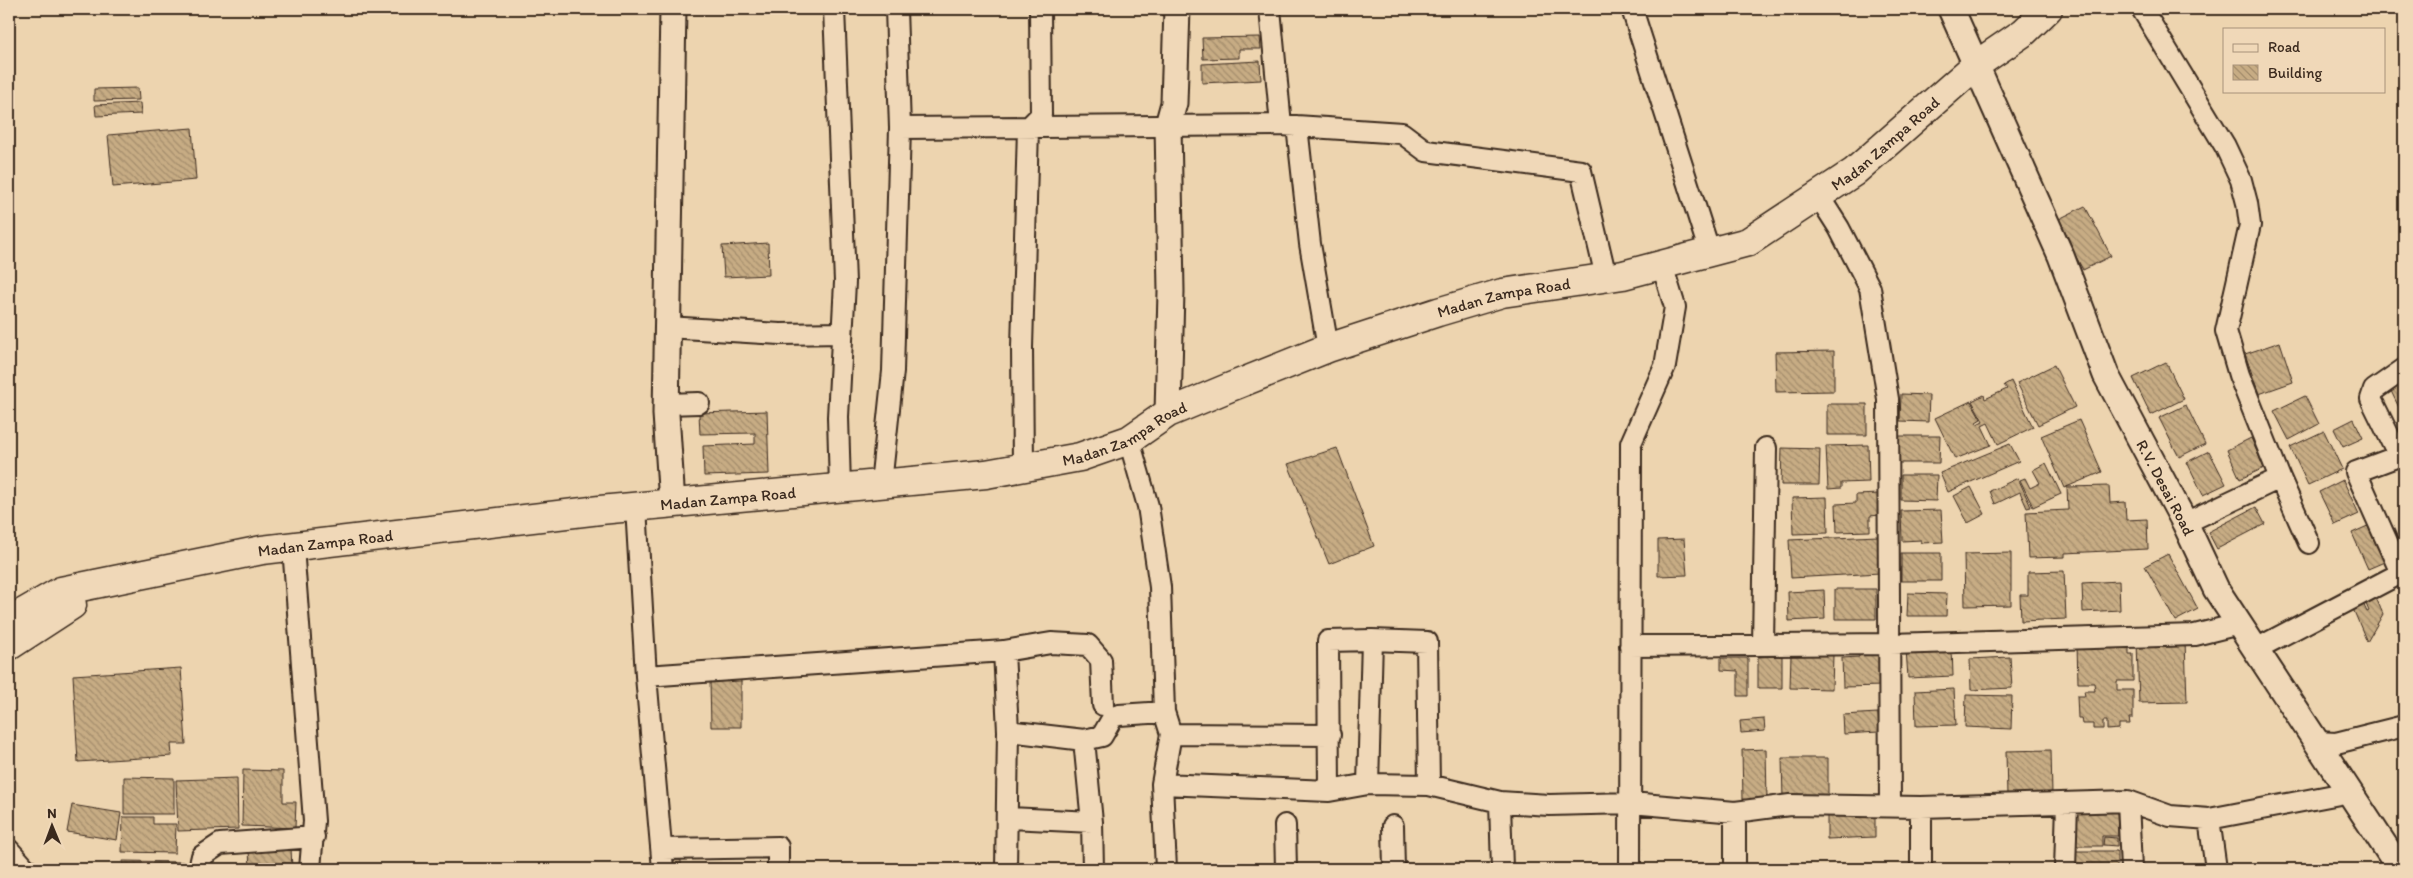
<svg xmlns="http://www.w3.org/2000/svg" width="2413" height="878" viewBox="0 0 2413 878" font-family="Itim,sans-serif">
  <style>
    .building { fill: url(#building-back-hatch); stroke: #3b2a1e }
    .lines { fill: none; stroke-linecap: round; stroke-linejoin: round }
    .minor-casing { stroke: #3b2a1e; stroke-width: 24 }
    .tertiary-casing { stroke: #3b2a1e; stroke-width: 29 }
    .secondary-casing { stroke: #3b2a1e; stroke-width: 31 }
    .minor { stroke: #f0d8b8; stroke-width: 20 }
    .tertiary { stroke: #f0d8b8; stroke-width: 25 }
    .secondary { stroke: #f0d8b8; stroke-width: 28 }
    .labels { text-anchor: middle; stroke-width: 5; stroke-linejoin: round; paint-order: stroke }
    .street-label { font-size: 16px; fill: #3b2a1e; stroke: #f0d8b8 }
  </style>
  <defs>
    <pattern id="building-back-hatch" width="6" height="6" patternUnits="userSpaceOnUse" patternTransform="scale(1.25)"><rect width="6" height="6" fill="#c7ac84"/><path d="M-1 5l2 2M0 0l6 6M5-1l2 2" fill="none" stroke="#a38c6b"/></pattern>
  </defs>
  <rect width="100%" height="100%" fill="#edd4af"/>
  <filter id="ink" filterUnits="userSpaceOnUse"><feTurbulence type="fractalNoise" baseFrequency=".02" numOctaves="2"/><feDisplacementMap in="SourceGraphic" scale="10" xChannelSelector="R" yChannelSelector="G"/><feConvolveMatrix kernelMatrix="1 2 1 2 8 2 1 2 1" color-interpolation-filters="sRGB"/></filter>
  <g filter="url(#ink)">
    <path class="building" d="M94,9H135V10L94,12Z
      M1260,37L1261,49H1239V58L1203,59L1202,38Z
      M1260,61L1261,80L1202,83V64Z
      M138,88L139,100L94,101V89Z
      M140,103L141,114L96,116L95,105Z
      M192,128L196,180L113,187L108,135Z
      M2085,206L2111,256L2083,270L2057,220Z
      M768,243L769,275L724,277L722,246Z
      M2280,342L2293,382L2259,394L2245,354Z
      M1834,351V391L1776,392L1775,352Z
      M2166,362L2184,399L2151,415L2133,378Z
      M2054,365L2075,407L2038,425L2017,383Z
      M2011,381L2033,427L1998,444L1988,423L1982,426L1991,445L1955,459L1935,418L1971,401L1981,419L1976,422L1977,424L1983,421L1972,401L1984,395L1985,399L2007,389L2004,385Z
      M2404,383V418L2391,391Z
      M1901,394L1929,395L1928,422L1900,421Z
      M2305,396L2319,424L2289,440L2274,411Z
      M1827,404H1867V435H1827Z
      M2186,405L2205,444L2179,457L2159,418Z
      M767,411L769,474L704,476L703,446L755,444V433L700,434L699,413Z
      M2354,419L2363,438L2343,447L2334,429Z
      M2079,420L2102,472L2064,488L2041,436Z
      M2324,431L2342,469L2308,485L2290,447Z
      M1898,436H1940L1939,463H1898Z
      M2251,438L2264,468L2240,479L2227,450Z
      M2010,444L2019,461L1948,492L1940,473Z
      M1868,445L1869,482L1841,483V488L1828,489L1826,446Z
      M1337,448L1374,546L1329,564L1288,464Z
      M1782,448L1820,449L1819,485H1781Z
      M2209,451L2226,484L2203,495L2187,462Z
      M2046,463L2061,494L2033,507L2020,480L2025,478L2030,488L2040,483L2033,470Z
      M1901,475H1937L1936,501L1901,500Z
      M2018,478L2031,507L2027,508L2020,492L1995,504L1990,491Z
      M2343,480L2359,514L2335,525L2319,492Z
      M2109,486L2110,503L2125,502L2126,520L2147,519L2148,549L2065,553V557L2028,558L2026,512L2068,510L2067,487Z
      M1971,487L1985,514L1968,523L1954,496Z
      M1879,494L1880,515L1870,516V531L1837,532L1836,504L1856,503V495Z
      M1827,497L1828,533L1793,534L1792,498Z
      M2256,507L2265,524L2217,549L2208,532Z
      M1941,510L1943,542L1921,543V540L1902,541L1901,511Z
      M2372,524L2389,560L2368,569L2352,533Z
      M1878,536L1880,573L1791,578L1789,540Z
      M1684,539L1687,575L1658,576V540Z
      M1901,553H1941V581H1901Z
      M2011,553V605L1965,606L1964,554Z
      M2168,554L2198,609L2175,621L2145,566Z
      M2064,571L2066,619L2021,621L2020,595H2028V572Z
      M2119,581L2120,610L2083,612L2082,583Z
      M1835,589H1876V619H1835Z
      M1824,590L1825,619L1789,621L1788,592Z
      M1908,593L1947,594L1946,616H1907Z
      M2374,593L2383,614L2367,642L2351,604L2361,599L2367,612L2369,611L2363,597Z
      M2185,641L2187,702L2139,703L2137,642Z
      M2077,645H2129V654H2133V681H2117V690H2133V718H2129L2130,724H2119V729L2107,730V721H2103V729H2093V724H2082L2081,718H2078L2077,696H2085L2084,691H2095L2094,683H2078Z
      M1952,647L1953,676L1908,678L1906,649Z
      M1882,648L1883,686L1843,687L1842,658L1859,657V649Z
      M1791,654L1833,655L1832,689L1790,688Z
      M1782,656V688H1758V657Z
      M2010,657L2012,688L1971,690L1970,659Z
      M1721,658H1748V696H1738V671L1721,670Z
      M181,668L186,744H171L172,756L78,762L73,675Z
      M741,680V727H711L710,681Z
      M1954,689L1956,725L1916,726L1915,691Z
      M1966,695L2012,696L2011,729L1965,727Z
      M1878,713L1879,732L1844,734L1843,715Z
      M1764,719L1765,731L1741,733L1740,721Z
      M1766,749L1767,800H1743L1742,750Z
      M2051,750L2052,795L2007,797L2006,751Z
      M1782,758H1828V800H1783Z
      M243,770L283,771V802H296L295,828L242,826Z
      M124,777L174,778V814H124Z
      M237,778L238,829L178,831L176,780Z
      M2404,798V810L2400,800Z
      M72,805L121,813L117,840L67,832Z
      M2075,810H2117L2118,836H2102V846H2075Z
      M1875,814V837L1827,839V816Z
      M123,817H153V824H176L175,853L122,852Z
      M2104,837L2117,838V846L2103,845Z
      M291,848L292,869H250L249,850Z
      M2074,851H2117V869H2073Z
      M664,860H681V869H665Z
      M123,861L183,862V869H123Z"/>
    <g class="lines">
      <g class="minor-casing">
        <path id="minor" d="M834,9L845,282L838,417L840,487
          M1270,9L1281,125
          M1632,9L1710,253
          M2142,9L2225,146L2241,180L2247,203L2250,225L2226,331L2239,375L2280,478L2309,543
          M1297,126L1310,244L1328,348
          M900,128L1281,125L1402,133L1426,151L1581,171L1606,277
          M1818,195L1839,228L1870,288L1888,399L1890,806
          M667,327L780,334L842,333
          M666,404L699,403
          M1129,440L1148,506L1160,587L1164,712L1171,734L1162,784L1166,869
          M2399,456L2371,399L2374,390L2404,369
          M1023,467L1022,348L1028,128L1041,115L1040,9
          M881,484L893,371L900,128L896,9
          M636,507L646,676L663,869
          M2185,523L2280,478
          M293,547L314,821L310,869
          M1763,645L1766,448
          M1630,646L1891,644L2195,635L2239,624
          M2256,649L2401,573L2356,472L2404,454
          M1004,651L1008,731L1006,869
          M646,676L1004,651L1051,643L1088,645L1101,660L1103,705
          M1008,731L1084,740L1102,736L1113,717L1119,715L1164,712
          M1171,734L1330,735
          M1084,740L1092,822L1093,869
          M2317,742L2336,743L2404,726
          M1162,784L1329,791L1368,784L1429,785L1500,802L1549,805L1631,803L1735,812L1790,805L1921,807L2128,801L2170,816L2209,819L2350,792
          M1368,784L1372,640
          M1329,791L1328,641L1372,640L1427,642L1429,785
          M2128,801L2131,869
          M1500,802L1502,869
          M1921,807V869
          M1735,812V869
          M1008,818L1092,822
          M2209,819L2216,869
          M1285,825L1286,869
          M1393,826L1394,869
          M663,849L778,847V869
          M9,850L26,869
          M199,869L202,856L220,844L314,837
          M1630,869L1631,443L1665,366L1675,307L1662,265
          M2065,869L2067,803"/>
      </g>
      <g class="tertiary-casing">
        <g id="tertiary">
          <path id="s1" d="M1951,9L2061,256L2106,375L2185,523L2216,589L2400,869"/>
          <path d="M1168,413L1171,291L1168,125L1174,103L1177,9"/>
          <path d="M672,503L666,414L673,9"/>
        </g>
      </g>
      <g class="secondary-casing">
        <g id="secondary">
          <path id="s2" d="M9,621L61,591L262,550L600,510L986,474L1080,457L1129,440L1168,413L1228,388L1328,348L1438,312L1502,293L1623,275L1748,242L1854,172L1976,65L2024,32L2048,9"/>
          <path d="M9,646L72,605"/>
        </g>
      </g>
      <use href="#minor" class="minor"/>
      <use href="#tertiary" class="tertiary"/>
      <use href="#secondary" class="secondary"/>
    </g>
  </g>
  <g class="labels">
    <g class="street-label">
      <text dy="6" stroke="none"><textPath href="#s2" startOffset="1964">Madan Zampa Road</textPath></text>
      <text dy="6" stroke="none"><textPath href="#s2" startOffset="1544">Madan Zampa Road</textPath></text>
      <text dy="6" stroke="none"><textPath href="#s2" startOffset="1139">Madan Zampa Road</textPath></text>
      <text dy="6" stroke="none"><textPath href="#s1" startOffset="525">R.V. Desai Road</textPath></text>
      <text dy="6" stroke="none"><textPath href="#s2" startOffset="734">Madan Zampa Road</textPath></text>
      <text dy="6" stroke="none"><textPath href="#s2" startOffset="329">Madan Zampa Road</textPath></text>
    </g>
  </g>
  <rect width="2413" height="878" fill="none" stroke="#f0d8b8" stroke-width="30"/>
  <rect x="15" y="15" width="2383" height="848" fill="none" stroke="#3b2a1e" stroke-width="2" filter="url(#ink)"/>
  <rect x="2223" y="28" width="162" height="65" fill="#f0d8b8" stroke="#a8927a"/>
  <rect x="2233" y="44" width="25" height="8" fill="#f0d8b8" stroke="#a8927a"/>
  <text x="2268" y="52" font-size="15" fill="#3b2a1e">Road</text>
  <rect x="2233" y="65" width="25" height="15" fill="url(#building-back-hatch)" stroke="#a8927a"/>
  <text x="2268" y="78" font-size="15" fill="#3b2a1e">Building</text>
  <g transform="translate(52 826) rotate(359)" stroke="#f0d8b8" stroke-width="4" paint-order="stroke">
  <path d="M0-4L9 19L0 12L-9 19Z" fill="#3b2a1e"/>
  <text y="-8" font-size="14" font-weight="bold" text-anchor="middle" fill="#3b2a1e">N</text>
  </g>
</svg>
